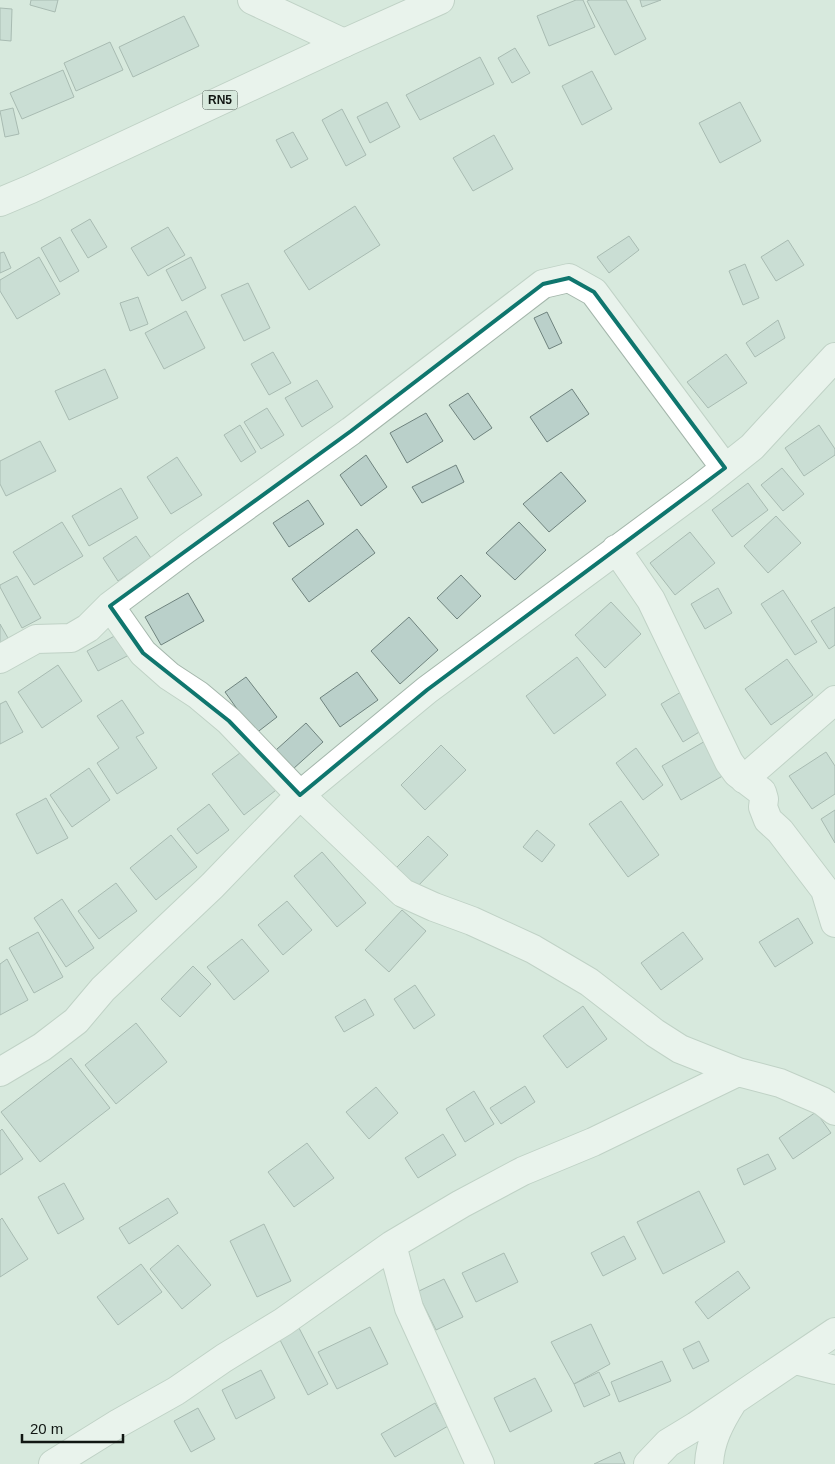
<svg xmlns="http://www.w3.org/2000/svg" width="835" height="1464" viewBox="0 0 835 1464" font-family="Arial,sans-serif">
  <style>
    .building { fill: #bad0ca; stroke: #6f837e }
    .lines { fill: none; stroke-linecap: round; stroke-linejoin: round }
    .minor-casing { stroke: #a4b6ab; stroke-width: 30 }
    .trunk-casing { stroke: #a4b6ab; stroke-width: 30 }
    .minor { stroke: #fff; stroke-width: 28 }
    .trunk { stroke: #fff; stroke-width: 28 }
    .marked { fill: none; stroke: #0f766e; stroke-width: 4; stroke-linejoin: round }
    .labels { text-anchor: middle; stroke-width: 4.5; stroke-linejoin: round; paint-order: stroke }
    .shield { fill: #d7e9dd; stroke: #4c5650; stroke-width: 1 }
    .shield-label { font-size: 12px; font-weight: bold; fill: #111713 }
  </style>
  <rect width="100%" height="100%" fill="#d7e9dd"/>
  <path class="building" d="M31,0H58L55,12L30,5Z
    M576,0H583L595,27L549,46L537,16Z
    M590,0H626L646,39L615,55L587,1Z
    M640,0H661L642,7Z
    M0,8L12,9L11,41L0,40Z
    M184,16L199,46L133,77L119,47Z
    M110,42L123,70L76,91L64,63Z
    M515,48L530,73L512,83L498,58Z
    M480,57L494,84L420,120L406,95Z
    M63,70L74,97L22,119L10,93Z
    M592,71L612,109L582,125L562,86Z
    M387,102L400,127L370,143L357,117Z
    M740,102L761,141L720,163L699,123Z
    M13,108L19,134L5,137L0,111Z
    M342,109L366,155L346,166L322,120Z
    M293,132L308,159L291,168L276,140Z
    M494,135L513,169L473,191L453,158Z
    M355,206L380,245L309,290L284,251Z
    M90,219L107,247L88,258L71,230Z
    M168,227L185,255L148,276L131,248Z
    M629,236L639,250L609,273L597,257Z
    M60,237L79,271L60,282L41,248Z
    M788,240L804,265L776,281L761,257Z
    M4,252L11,268L0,273V253Z
    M39,257L60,294L17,319L0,291V280Z
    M191,257L206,288L182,301L166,270Z
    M745,264L759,298L743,305L729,271Z
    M248,283L270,328L244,341L221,295Z
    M138,297L148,324L130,331L120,303Z
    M186,311L205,348L164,369L145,333Z
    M547,312L562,343L549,349L534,318Z
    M778,320L785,338L755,357L746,343Z
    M273,352L291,383L269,395L251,364Z
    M726,354L747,383L708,408L687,382Z
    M105,369L118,398L69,420L55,391Z
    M317,380L333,407L302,427L285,398Z
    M572,389L589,414L547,442L530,417Z
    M468,393L492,428L474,440L449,405Z
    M267,408L284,435L261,449L244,422Z
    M426,413L443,441L407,463L390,433Z
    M240,425L256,452L241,462L224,435Z
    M819,425L835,449V455L804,476L785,448Z
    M40,441L56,471L6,496L0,484V461Z
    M366,455L387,487L361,506L340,475Z
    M177,457L202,495L171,514L147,477Z
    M456,465L464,482L422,503L412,487Z
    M782,468L804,494L783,511L761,485Z
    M561,472L586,501L549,532L523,504Z
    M748,483L768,510L732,537L712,510Z
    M121,488L138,518L89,546L72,516Z
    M308,500L324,524L289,547L273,523Z
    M776,516L801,543L768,573L744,546Z
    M62,522L83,556L34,585L13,552Z
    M519,522L546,550L515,580L486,553Z
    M357,529L375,553L309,602L292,579Z
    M690,532L715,563L675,595L650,563Z
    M136,536L151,558L118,581L103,558Z
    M461,575L481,596L457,619L437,598Z
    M17,576L41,618L22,628L0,587V585Z
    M718,588L732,613L705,629L691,604Z
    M783,590L817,642L795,655L761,604Z
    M188,593L204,621L161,645L145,617Z
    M611,602L641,634L605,668L575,635Z
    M835,607V645L829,649L811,621Z
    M409,617L438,650L400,684L371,651Z
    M0,624L12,645L0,653Z
    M120,633L131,654L98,671L87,651Z
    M577,657L606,695L554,734L526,696Z
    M787,659L813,695L771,725L745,689Z
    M58,665L82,701L42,728L18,692Z
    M357,672L378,700L340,727L320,698Z
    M246,677L277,717L255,734L225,692Z
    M686,689L709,726L683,742L661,704Z
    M122,700L144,733L136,737L157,768L117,794L97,763L119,748L97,716Z
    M6,701L23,732L0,744V704Z
    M306,723L323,742L293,769L276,750Z
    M707,740L726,774L681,800L662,766Z
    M441,745L466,770L425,810L401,785Z
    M248,747L280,787L244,815L212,774Z
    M636,748L663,785L643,800L616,763Z
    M826,752L835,766V794L812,809L789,776Z
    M89,768L110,800L72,827L50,795Z
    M46,798L68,838L37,854L16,814Z
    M621,801L659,855L628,877L589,824Z
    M209,804L229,830L197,854L177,829Z
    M835,810V843L821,819Z
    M537,830L555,845L542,862L523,847Z
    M171,835L197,867L156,900L130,868Z
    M428,836L448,855L414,890L394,870Z
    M322,852L366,903L337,927L294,876Z
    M116,883L137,911L99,939L78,911Z
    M62,899L94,948L66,967L34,918Z
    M287,901L312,930L283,955L258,925Z
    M402,910L426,931L389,972L365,950Z
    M798,918L813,943L775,967L759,942Z
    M38,932L63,977L34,993L9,948Z
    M683,932L703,959L661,990L641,963Z
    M242,939L269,971L234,1000L207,967Z
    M7,959L28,1000L0,1015V964Z
    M193,966L211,984L180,1017L161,999Z
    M415,985L435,1015L414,1029L394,999Z
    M365,999L374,1015L344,1032L335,1017Z
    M583,1006L607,1039L567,1068L543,1036Z
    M136,1023L167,1062L116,1104L85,1065Z
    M71,1058L110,1108L40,1162L1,1112Z
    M525,1086L535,1102L501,1124L490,1108Z
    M376,1087L398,1113L369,1139L346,1112Z
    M474,1091L494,1124L465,1142L446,1109Z
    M816,1112L831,1133L793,1159L779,1138Z
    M2,1129L23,1159L0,1175V1131Z
    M443,1134L456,1155L418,1178L405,1158Z
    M307,1143L334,1178L294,1207L268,1172Z
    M768,1154L776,1169L744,1185L737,1169Z
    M64,1183L84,1219L58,1234L38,1197Z
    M699,1191L725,1242L663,1274L637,1222Z
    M168,1198L178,1213L129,1244L119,1228Z
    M2,1218L28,1259L0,1277V1220Z
    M264,1224L291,1281L257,1297L230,1241Z
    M624,1236L636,1259L603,1276L591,1253Z
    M178,1245L211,1285L182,1309L150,1269Z
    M504,1253L518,1282L476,1302L462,1273Z
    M141,1264L162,1292L118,1325L97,1297Z
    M738,1271L750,1288L708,1319L695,1302Z
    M444,1279L463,1317L436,1330L417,1292Z
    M591,1324L610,1364L574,1384L551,1342Z
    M370,1327L388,1364L337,1389L318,1352Z
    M299,1328L328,1384L308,1395L279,1338Z
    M699,1341L709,1361L693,1369L683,1349Z
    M662,1361L671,1381L619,1402L611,1382Z
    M261,1370L275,1398L236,1419L222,1390Z
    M599,1372L610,1395L584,1407L574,1384Z
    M535,1378L552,1411L510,1432L494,1398Z
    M435,1403L448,1426L395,1457L381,1434Z
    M198,1408L215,1439L191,1452L174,1421Z
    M620,1452L625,1464H594Z"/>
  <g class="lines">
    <g class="minor-casing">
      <path id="minor" d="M252,0L344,43
        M616,549L651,600L729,762L737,773L762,792L764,799L763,807L768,820L780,831L825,890L835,923
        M110,606L143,653L169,676L198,695L229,721L300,795L403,893L434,907L472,921L533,949L589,982L655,1033L680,1049L738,1072L780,1083L822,1101L835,1111
        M0,659L36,639L71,638L88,628L110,606L186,549L351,431L543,284L569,278L594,292L725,468
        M744,779L835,700
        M0,1072L42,1047L76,1021L103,989L212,886L300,795L427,690L699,489L752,447L835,357
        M392,1245L461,1204L523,1171L593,1142L738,1072
        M795,1360L835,1370
        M53,1464L119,1423L176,1391L224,1358L283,1322L392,1245L409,1308L480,1464
        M648,1464L668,1443L696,1426L835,1332
        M709,1464C710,1441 720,1422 732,1403"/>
    </g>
    <g class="trunk-casing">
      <path id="trunk" d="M0,202L31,189L344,43L440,0"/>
    </g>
    <use href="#minor" class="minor"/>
    <use href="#trunk" class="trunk"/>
  </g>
  <path d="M0 0H835V1464H0ZM569,278L594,292L725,468L427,690L300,795L229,721L143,653L110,606L351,431L543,284Z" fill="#d7e9dd" fill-opacity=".55" fill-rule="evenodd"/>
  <path class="marked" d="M569,278L594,292L725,468L427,690L300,795L229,721L143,653L110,606L351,431L543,284Z"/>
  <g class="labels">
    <rect class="shield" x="202.5" y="90.5" width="35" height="19" rx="4"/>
    <g class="shield-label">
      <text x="220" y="104">RN5</text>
    </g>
  </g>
  <path d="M22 1434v8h101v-8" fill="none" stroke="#111713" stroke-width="2.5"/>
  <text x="30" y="1434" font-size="15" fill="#111713" stroke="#d7e9dd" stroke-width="4" paint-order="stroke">20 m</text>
</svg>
